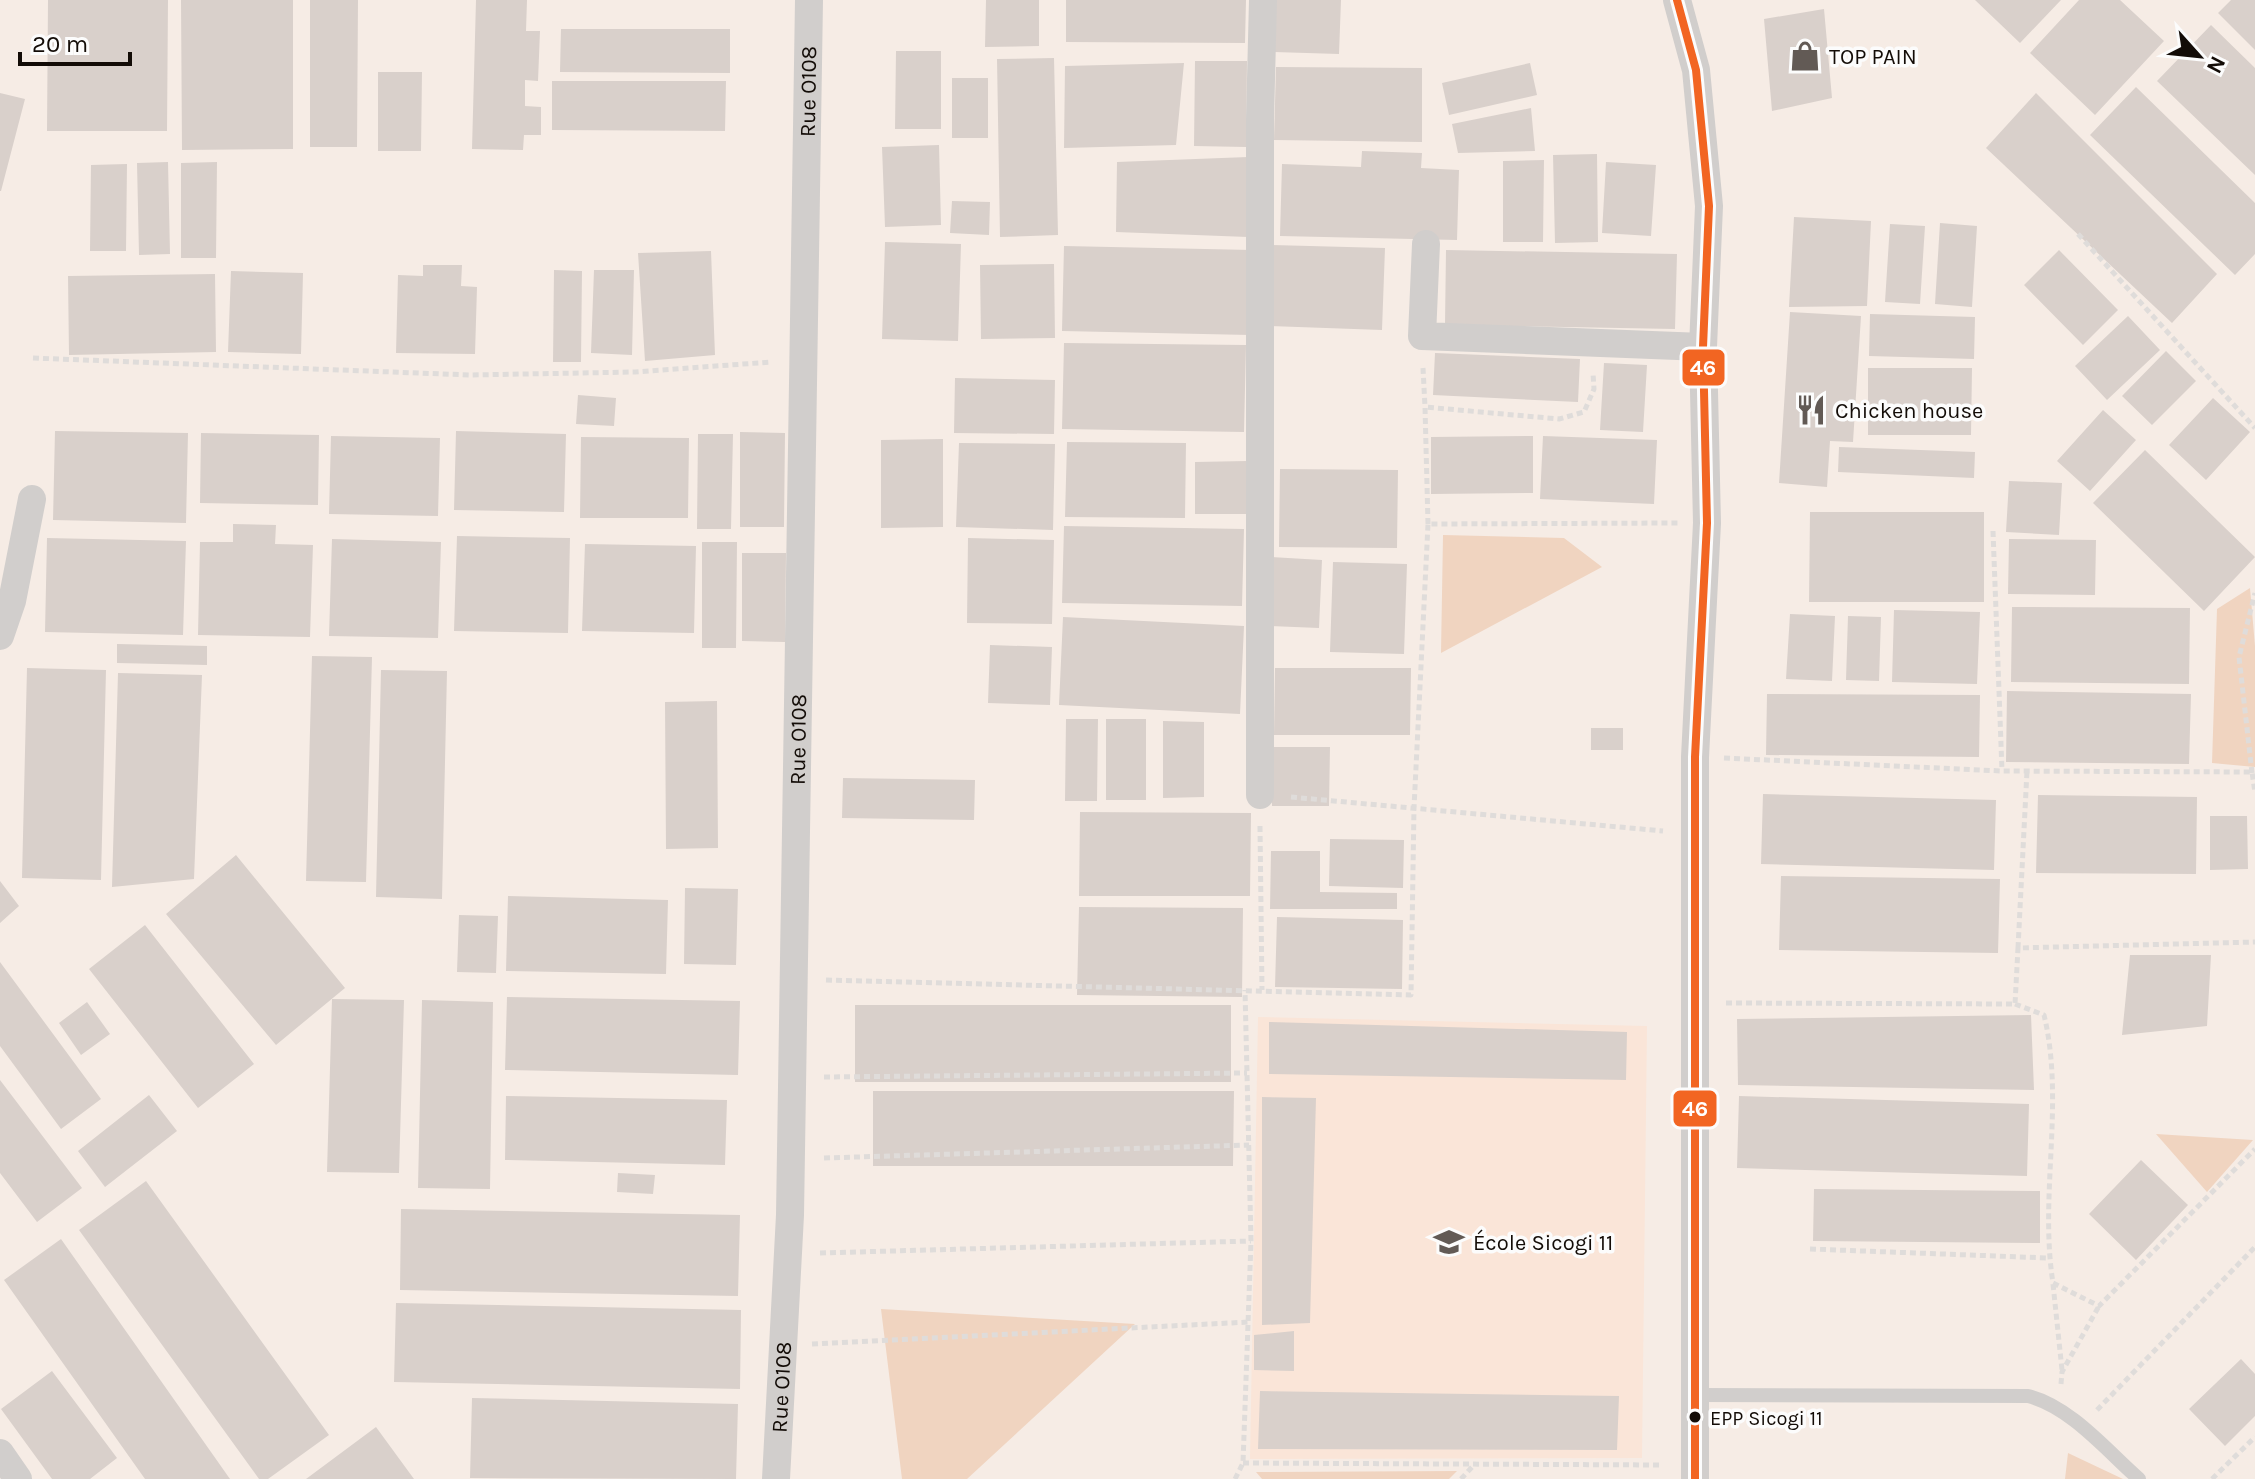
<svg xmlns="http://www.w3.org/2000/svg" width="2255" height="1479" viewBox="0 0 2255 1479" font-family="Karla,sans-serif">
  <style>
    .built { fill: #fae5d8 }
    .green { fill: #f0d4c0 }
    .building { fill: #d9d0cb }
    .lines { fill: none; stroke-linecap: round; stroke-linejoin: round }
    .path { stroke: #dfdcda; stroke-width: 5; stroke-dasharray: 6 4; stroke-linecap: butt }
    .lane { stroke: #d1cecc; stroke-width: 14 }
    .street { stroke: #d1cecc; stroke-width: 28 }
    .bus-1-casing { stroke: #fcfcfc; stroke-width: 14 }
    .bus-1 { stroke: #f26522; stroke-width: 8 }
    .bus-dot { fill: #130c07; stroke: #fcfcfc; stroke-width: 3 }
    .labels { text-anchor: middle; stroke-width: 7; stroke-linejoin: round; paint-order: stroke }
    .bus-label { font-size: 20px; fill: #130c07; stroke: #fcfcfc; text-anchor: start }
    .poi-label { font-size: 22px; fill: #130c07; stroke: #fcfcfc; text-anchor: start }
    .street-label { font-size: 22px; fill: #130c07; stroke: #fcfcfc }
    .line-badge { stroke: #fcfcfc; stroke-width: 3 }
    .badge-label { font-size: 22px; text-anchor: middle; font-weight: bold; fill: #fff }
  </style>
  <rect width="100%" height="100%" fill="#f6ece5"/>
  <path class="built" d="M1258,1017L1647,1026L1642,1458L1250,1459Z"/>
  <path class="green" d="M1443,535L1564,538L1602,567L1441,653Z
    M2250,588L2255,646V767L2212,763L2217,609Z
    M2156,1134L2253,1140L2207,1192Z
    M881,1309L1135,1324L967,1479H902Z
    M2068,1453L2123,1479H2065Z
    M1457,1471L1449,1479H1262L1256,1472Z"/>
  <path class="building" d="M48,0H168L167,131H47Z
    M181,0H293V149L182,150Z
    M310,0H358L357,147H310Z
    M476,0H527L526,31H540L538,81L525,80V106L541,107V135H524L523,150L472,149Z
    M986,0H1039V46L985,47Z
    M1066,0H1246L1245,43L1066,42Z
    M1276,0H1341L1339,54L1274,52Z
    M1975,0H2061L2020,43Z
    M2079,0H2120L2164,41L2095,115L2030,53Z
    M2231,0H2255V50L2218,13Z
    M1824,9L1832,98L1772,111L1764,19Z
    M2211,25L2255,68V175L2157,81Z
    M561,29H730V73L560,72Z
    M896,51H941V129H895Z
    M1054,58L1058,235L1000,237L997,59Z
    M1195,61H1247L1246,147L1194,146Z
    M1184,63L1176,145L1064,148L1065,66Z
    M1530,63L1537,95L1449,115L1442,83Z
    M1276,67L1422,68V142L1274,140Z
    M378,72H422L421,151H378Z
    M952,78H988V138H952Z
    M552,81H726L725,131L552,130Z
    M2136,87L2255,203V254L2235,275L2090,135Z
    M0,93L25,99L1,191H0Z
    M2036,93L2217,274L2172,323L1986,148Z
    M1531,108L1535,151L1458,153L1452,124Z
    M939,145L941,225L885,227L882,147Z
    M1362,151L1422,153L1421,168L1459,170L1457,240L1280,236L1282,164L1361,167Z
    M1597,154L1598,242L1555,243L1553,155Z
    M1248,157V237L1116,232L1117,162Z
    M1544,160L1543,242H1503V161Z
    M168,162L170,254L139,255L137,163Z
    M217,162L216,258H181V163Z
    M1606,162L1656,165L1651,236L1602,233Z
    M127,164L126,251H90L91,165Z
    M952,201L990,202L989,235L950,233Z
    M1794,217L1871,221L1867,306L1789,307Z
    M1940,223L1977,226L1972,307L1935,304Z
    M1890,224L1925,226L1920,304L1885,302Z
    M885,242L961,244L958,341L882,339Z
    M1272,245L1385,248L1382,330L1270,326Z
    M1064,246L1252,250L1250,335L1062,331Z
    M1446,250L1677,254L1675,329L1445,325Z
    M2059,250L2118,310L2083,345L2024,285Z
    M711,251L715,355L645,361L638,253Z
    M1054,264L1055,338L981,339L980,265Z
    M423,265H462L461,286L477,287L475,354L396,353L398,275L423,276Z
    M554,270L582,271L581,362H553Z
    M594,270H634L632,355L591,353Z
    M231,271L303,273L301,354L228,352Z
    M215,274L216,352L69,355L68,276Z
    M1790,312L1861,316L1853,442L1830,441L1827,487L1779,483Z
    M1870,314L1975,317L1974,359L1869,356Z
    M2128,316L2160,350L2107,400L2075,366Z
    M1064,343L1246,345L1244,432L1062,429Z
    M2166,351L2196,381L2152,425L2122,396Z
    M1435,353L1580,359L1578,402L1433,395Z
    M1604,363L1647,365L1643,432L1600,430Z
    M1868,368H1972L1971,435H1868Z
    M955,378L1055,380L1054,434L954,433Z
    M578,395L616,398L614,426L576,424Z
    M2213,398L2250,432L2206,480L2169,445Z
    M2103,410L2136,440L2090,491L2057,461Z
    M55,431L188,433L186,523L53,520Z
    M456,431L566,434L564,512L454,510Z
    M740,432L785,433L784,527H740Z
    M201,433L319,435L318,505L200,503Z
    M698,434H733L731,529H697Z
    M331,436L440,438L438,516L329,514Z
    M1533,436V493L1431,494V437Z
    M1543,436L1657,440L1654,504L1540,499Z
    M581,437L689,438L688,518H580Z
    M943,439V527L881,528V440Z
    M1067,442L1186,443L1185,518L1065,517Z
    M959,443L1055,444L1053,530L956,527Z
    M1839,447L1975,452L1974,478L1838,472Z
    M2145,450L2255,557L2204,611L2093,503Z
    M1247,461V514H1195V462Z
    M1280,469L1398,470L1397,548L1279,547Z
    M2009,481L2062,483L2059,535L2006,532Z
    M1810,512H1984V602H1809Z
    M233,524L276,525L275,544L313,545L310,637L198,635L200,542H233Z
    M1064,526L1244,529L1242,606L1062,603Z
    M457,536L570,538L568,633L454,631Z
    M47,538L186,541L183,635L45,632Z
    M968,538L1054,540L1052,624L967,623Z
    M332,539L441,542L438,638L329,636Z
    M2009,539L2096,540L2095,595L2008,594Z
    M702,542H737L736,648H702Z
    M585,544L696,546L694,633L582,631Z
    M742,553H786L785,642L742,641Z
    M1271,557L1322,560L1319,628L1268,626Z
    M1333,562L1407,564L1404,654L1330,652Z
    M2012,607L2190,608L2189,684L2011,682Z
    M1894,610L1980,612L1977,684L1892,682Z
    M1790,614L1835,616L1832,681L1786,679Z
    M1848,616L1881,617L1879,681L1846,680Z
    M1063,617L1244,626L1240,714L1059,705Z
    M117,644L207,646V665L117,663Z
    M990,645L1052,647L1050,705L988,703Z
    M312,656L372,657L366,882L306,881Z
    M27,668L106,670L101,880L22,878Z
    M1275,668H1411L1410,735H1274Z
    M381,670L447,671L442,899L376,897Z
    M118,673L202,675L194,879L112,887Z
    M2007,691L2191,694L2189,764L2006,762Z
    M1767,694L1980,695L1979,757L1766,755Z
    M717,701L718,848L666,849L665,702Z
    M1066,719H1098L1097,801H1065Z
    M1106,719H1146V800H1106Z
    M1163,721L1204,722V797L1163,798Z
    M1591,728H1623V750H1591Z
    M1272,747H1330L1329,806H1272Z
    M843,778L975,780L974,820L842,818Z
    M1763,794L1996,800L1994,870L1761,864Z
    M2038,795L2197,797L2196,874L2036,873Z
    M1080,812L1251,813L1250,896H1079Z
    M2210,816H2247L2248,869L2210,870Z
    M1330,839L1404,840L1403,888L1329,886Z
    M1271,851H1320V892L1397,893V909H1270Z
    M236,855L345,988L276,1045L166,914Z
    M1781,876L2000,879L1998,953L1779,950Z
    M0,881L19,906L0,923Z
    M685,888L738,889L736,965L684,964Z
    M508,896L668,900L666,974L506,971Z
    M1079,907L1243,908L1242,997L1077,995Z
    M459,915L498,916L496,973L457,972Z
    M1277,917L1403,920L1402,989L1275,987Z
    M145,925L254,1064L198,1108L89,969Z
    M2130,955H2211L2207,1026L2122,1035Z
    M0,962L101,1099L61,1129L0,1046Z
    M507,997L740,1001L738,1075L505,1070Z
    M332,999L404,1000L399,1173L327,1172Z
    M422,1000L493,1002L490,1189L418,1188Z
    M87,1002L110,1034L81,1055L59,1023Z
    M855,1005H1231V1082H855Z
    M2031,1015L2034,1090L1738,1085L1737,1019Z
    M1269,1022L1627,1032L1626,1080L1269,1074Z
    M0,1080L82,1188L37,1222L0,1173Z
    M873,1091H1234L1233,1166H873Z
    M149,1095L177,1131L105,1187L78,1151Z
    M506,1096L727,1100L725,1165L505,1160Z
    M1739,1096L2029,1104L2027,1176L1737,1168Z
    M1262,1097L1316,1098L1310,1323L1262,1325Z
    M2141,1160L2188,1205L2136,1260L2089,1214Z
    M618,1173L655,1175L653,1194L617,1192Z
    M146,1181L329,1435L268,1479H259L79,1230Z
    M1814,1189L2040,1191V1243L1813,1241Z
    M401,1209L740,1215L738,1296L400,1290Z
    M61,1239L230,1479H145L4,1280Z
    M396,1303L741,1310L740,1389L394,1382Z
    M1294,1331V1371L1254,1370V1335Z
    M2241,1359L2255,1374V1416L2225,1446L2189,1409Z
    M52,1371L117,1458L90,1479H52L1,1409Z
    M1260,1391L1619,1396L1617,1450L1258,1449Z
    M472,1398L738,1404L736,1479L470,1478Z
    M376,1427L414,1479H306Z"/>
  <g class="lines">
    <path class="path" d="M2078,234L2255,428
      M33,358L469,375L635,372L771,362
      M1423,368L1425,407
      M1428,524L1425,407L1559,419L1584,412L1594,389L1593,373
      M1993,531L2002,771
      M1724,758L2002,771L2252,772L2255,793
      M2252,773L2239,657L2255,593
      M1291,797L1663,831
      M1260,826L1262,990
      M2018,948L2027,771
      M826,980L1411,995L1414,808L1428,524L1678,523
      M1726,1003L2015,1004L2018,948L2255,942
      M2015,1004L2044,1015C2065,1102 2039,1195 2053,1283L2099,1306L2255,1149
      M824,1077L1247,1073
      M824,1158L1249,1145
      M1810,1249L2049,1258
      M820,1253L1251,1241
      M2053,1284L2062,1370
      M812,1344L1249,1322
      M2061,1384L2062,1372L2099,1306
      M2097,1410L2255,1247
      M1243,1463L1662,1465
      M1235,1479L1243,1463L1251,1241L1245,990
      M1461,1479L1473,1466
      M2212,1479L2255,1437"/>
    <path class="lane" d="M1696,1395L2028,1396C2071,1407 2107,1451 2139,1479"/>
    <g class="street">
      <path d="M1677,0L1696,70L1709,206L1703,347L1707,523L1695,757V1479"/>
      <path d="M1426,244L1422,336L1703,347"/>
      <path d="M0,636L12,601L32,499"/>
      <path d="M1260,795V119L1263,0"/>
      <path d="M0,1453L18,1479"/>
      <path id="s1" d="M776,1479L790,1215L809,0"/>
    </g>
    <g class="bus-1-casing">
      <path id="bus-1" d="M1677,0L1696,70L1709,206L1703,347L1707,523L1695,757V1479"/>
    </g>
    <use href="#bus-1" class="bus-1"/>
  </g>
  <defs>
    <g id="shop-bare" transform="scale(2.4)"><path d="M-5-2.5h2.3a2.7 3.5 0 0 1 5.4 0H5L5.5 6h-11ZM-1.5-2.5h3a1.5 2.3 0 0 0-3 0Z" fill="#625a55" stroke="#fcfcfc" stroke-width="2.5" paint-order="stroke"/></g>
    <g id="restaurant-bare" transform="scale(2.4)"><path d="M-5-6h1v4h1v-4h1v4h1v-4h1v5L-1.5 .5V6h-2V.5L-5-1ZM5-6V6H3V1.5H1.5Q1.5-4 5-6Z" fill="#625a55" stroke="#fcfcfc" stroke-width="2.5" paint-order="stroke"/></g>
    <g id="school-bare" transform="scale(2.4)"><path d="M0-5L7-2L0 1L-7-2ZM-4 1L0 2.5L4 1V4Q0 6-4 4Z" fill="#625a55" stroke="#fcfcfc" stroke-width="2.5" paint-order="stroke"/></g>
  </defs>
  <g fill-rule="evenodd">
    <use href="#shop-bare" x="1805" y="56"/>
    <use href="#restaurant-bare" x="1811" y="410"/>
    <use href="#school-bare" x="1449" y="1242"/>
  </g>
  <circle class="bus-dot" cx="1695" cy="1417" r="7"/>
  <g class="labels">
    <g class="bus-label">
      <text x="1710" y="1425">EPP Sicogi 11</text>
    </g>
    <g class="poi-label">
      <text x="1829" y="64">TOP PAIN</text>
      <text x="1835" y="418">Chicken house</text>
      <text x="1473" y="1250">École Sicogi 11</text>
    </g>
    <g class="street-label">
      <text dy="8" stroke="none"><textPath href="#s1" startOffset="1388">Rue O108</textPath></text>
      <text dy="8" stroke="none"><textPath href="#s1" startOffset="740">Rue O108</textPath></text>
      <text dy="8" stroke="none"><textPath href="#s1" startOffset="92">Rue O108</textPath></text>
    </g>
  </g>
  <g class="line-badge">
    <rect x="1681" y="348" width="45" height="39" rx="8" fill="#f26522"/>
    <rect x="1672" y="1089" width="46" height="39" rx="8" fill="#f26522"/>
  </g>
  <g class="badge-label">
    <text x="1703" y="375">46</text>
    <text x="1695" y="1116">46</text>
  </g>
  <g transform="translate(2199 56) rotate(117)" stroke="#fcfcfc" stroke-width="6" paint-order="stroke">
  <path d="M0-6L14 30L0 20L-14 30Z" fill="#130c07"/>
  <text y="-12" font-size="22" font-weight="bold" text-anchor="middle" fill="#130c07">N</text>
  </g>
  <path d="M20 52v12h110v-12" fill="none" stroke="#130c07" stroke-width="4"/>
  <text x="32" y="52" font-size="24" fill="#130c07" stroke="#fcfcfc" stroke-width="6" paint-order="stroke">20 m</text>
</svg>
